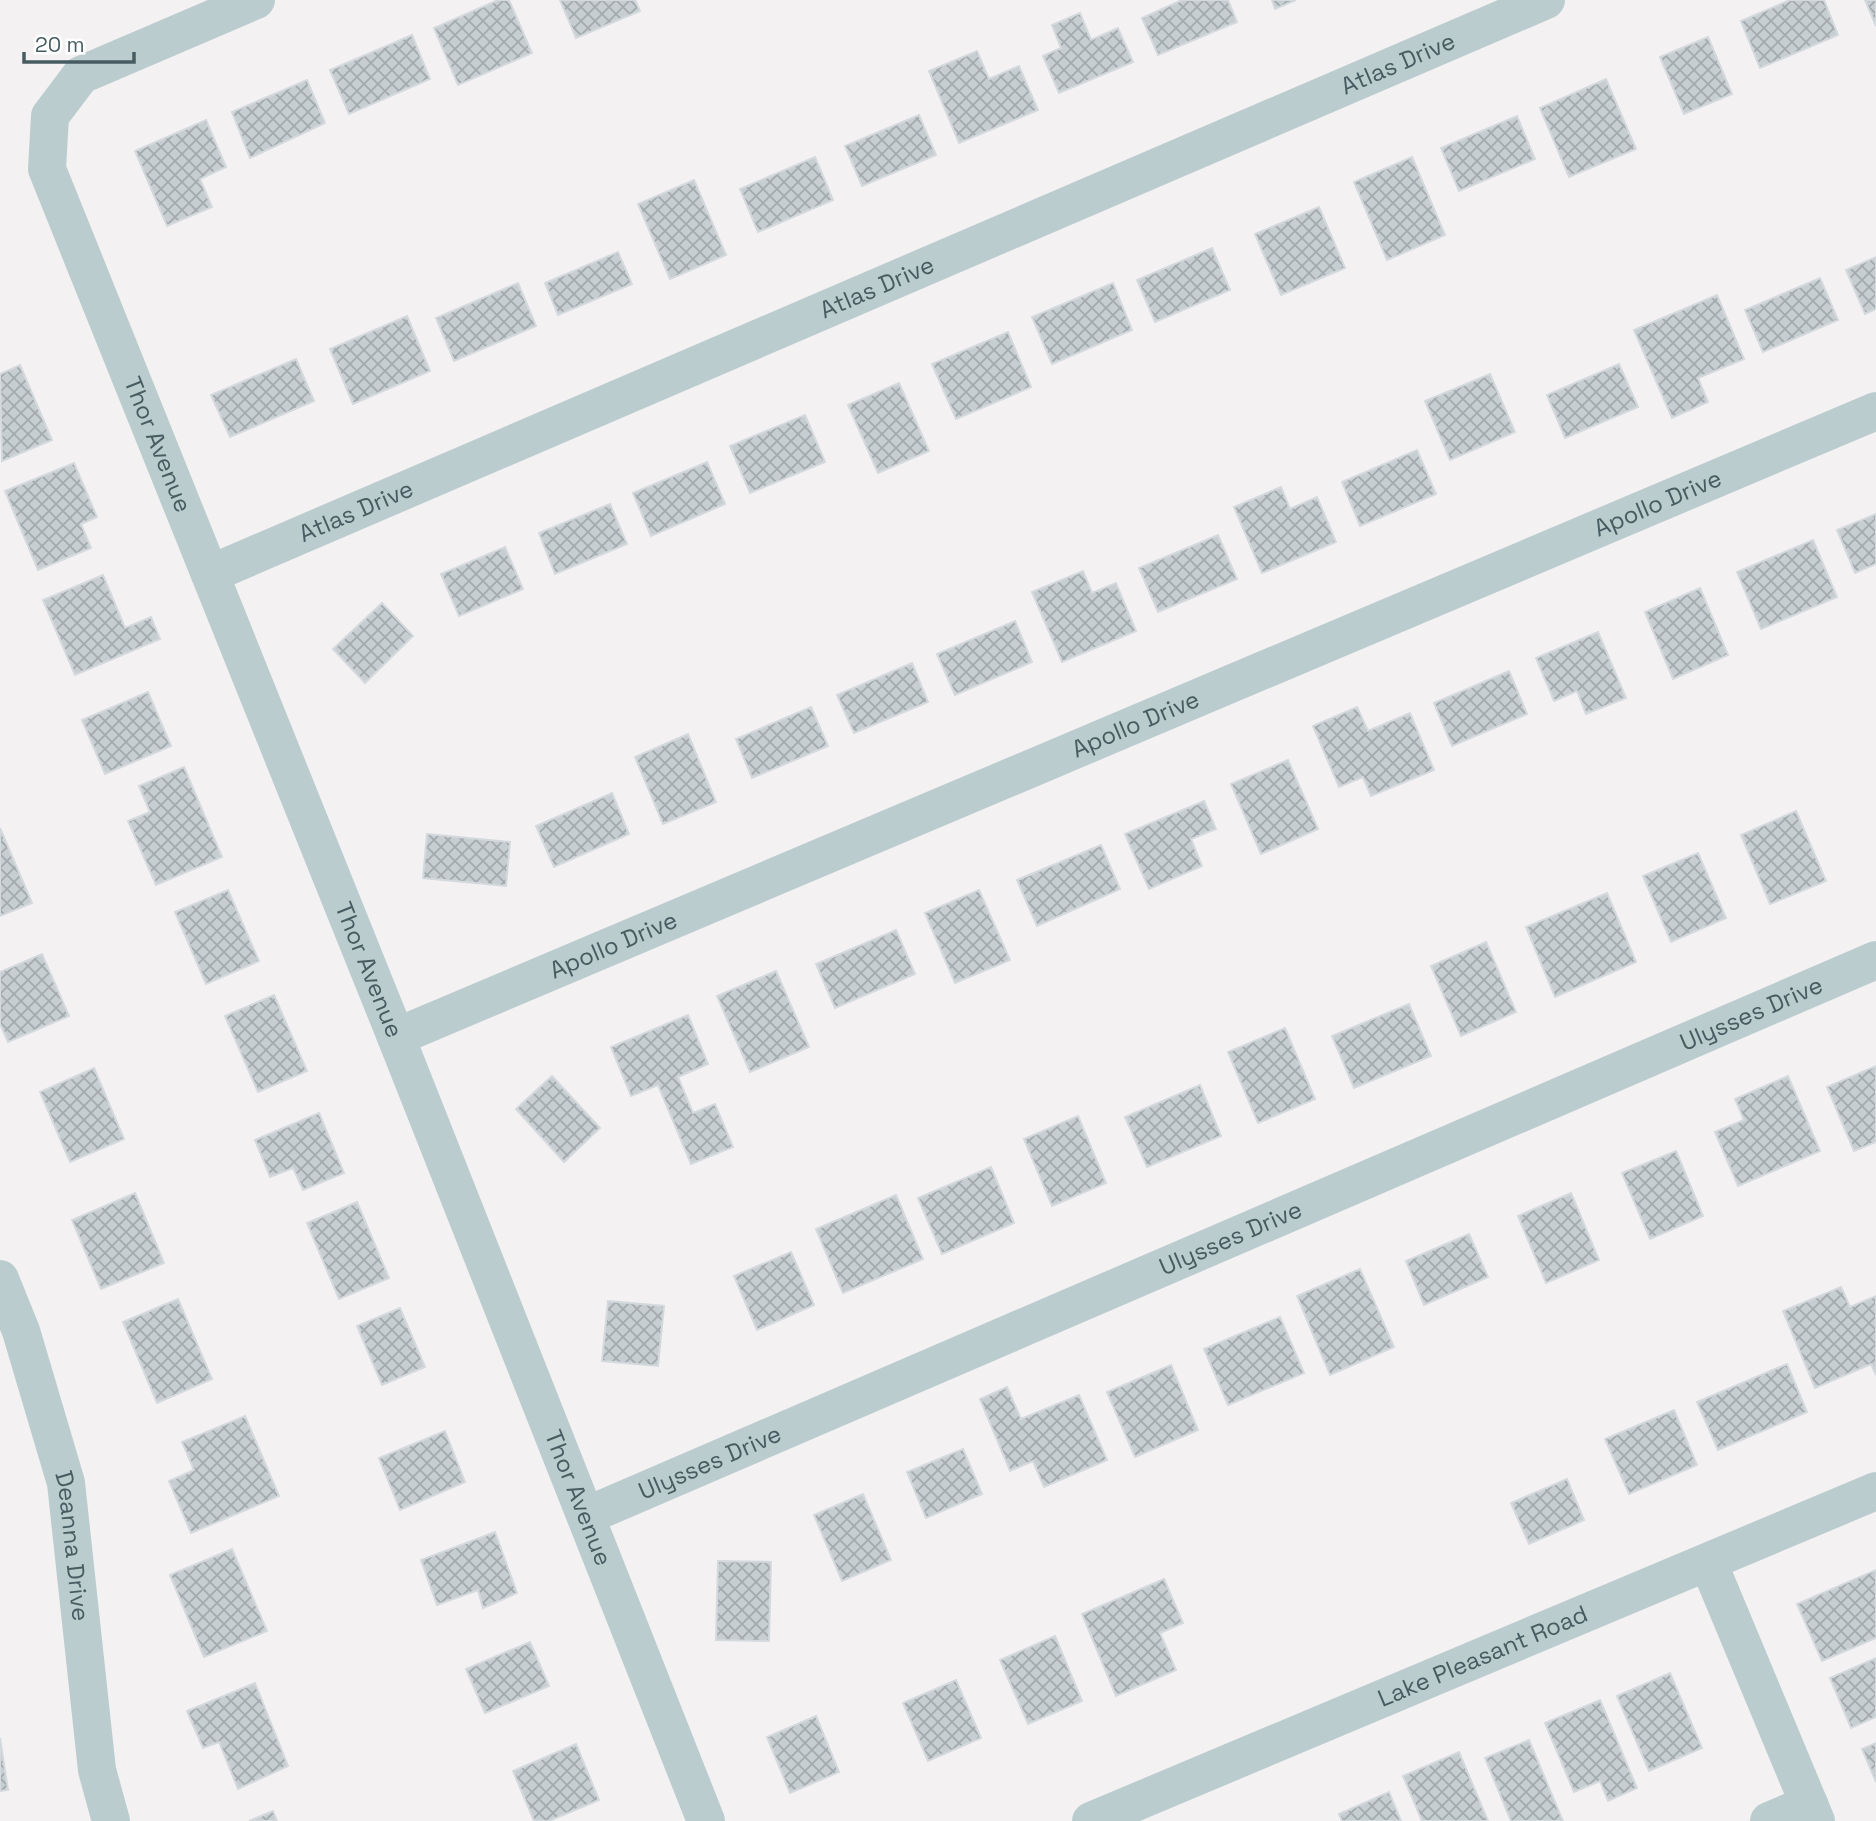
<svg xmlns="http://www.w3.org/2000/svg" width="1876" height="1821" viewBox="0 0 1876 1821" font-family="'Space Grotesk',sans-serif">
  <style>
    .building { fill: url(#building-cross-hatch); stroke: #d4d9dd; stroke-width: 2 }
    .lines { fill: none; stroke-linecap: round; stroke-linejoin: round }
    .minor { stroke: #bbcccf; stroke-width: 38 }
    .labels { text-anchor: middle; stroke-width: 6; stroke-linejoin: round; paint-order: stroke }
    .street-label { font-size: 24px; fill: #475c61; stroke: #fff }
  </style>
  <defs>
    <pattern id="building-cross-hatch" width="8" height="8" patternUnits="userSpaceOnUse" patternTransform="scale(1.75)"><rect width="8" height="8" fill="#c7ced1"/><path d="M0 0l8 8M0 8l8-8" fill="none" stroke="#a3aaad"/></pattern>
  </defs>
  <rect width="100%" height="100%" fill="#f3f1f2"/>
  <path class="building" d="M498,0H509L532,53L458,85L434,28Z
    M560,0H635L640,11L576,38Z
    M1182,0H1228L1237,22L1158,55L1142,18Z
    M1272,0H1296L1275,9Z
    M1790,0H1824L1838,35L1760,68L1741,21Z
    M1865,0H1876V26Z
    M1080,13L1091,40L1118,28L1133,62L1059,93L1043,56L1061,48L1052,25Z
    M412,35L430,79L349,114L330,70Z
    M1708,37L1732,94L1684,114L1660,57Z
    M977,51L989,79L1019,66L1038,110L959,143L929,71Z
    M1606,79L1636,149L1569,177L1540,108Z
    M307,80L325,123L250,158L232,112Z
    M919,115L936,155L862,186L845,146Z
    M1517,116L1535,159L1459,191L1441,148Z
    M206,120L226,167L200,179L212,207L167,226L135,151Z
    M815,157L833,200L758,232L740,189Z
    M1412,157L1445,235L1387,260L1354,182Z
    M694,180L726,255L670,279L638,204Z
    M1319,207L1345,268L1281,295L1255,234Z
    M1212,248L1230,290L1155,322L1137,280Z
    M618,252L632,284L558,315L545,283Z
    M1876,257V309L1865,314L1846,270Z
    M1820,278L1838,320L1763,352L1745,310Z
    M518,283L536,326L454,361L436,318Z
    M1113,283L1132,330L1052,364L1032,317Z
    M1717,295L1744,359L1698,378L1708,402L1672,418L1634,330Z
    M407,316L430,371L353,404L330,349Z
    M1008,332L1031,387L956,419L932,364Z
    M296,359L314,401L230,437L211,395Z
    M1619,364L1638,407L1565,438L1547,395Z
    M20,365L52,440L2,461L0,374Z
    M1490,374L1515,432L1450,460L1425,401Z
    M899,383L929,451L878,473L848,405Z
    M805,415L825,462L750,493L730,446Z
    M1417,450L1436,494L1360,526L1342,482Z
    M707,462L725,504L651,536L633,493Z
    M74,463L97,517L81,524L91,548L38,570L5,491Z
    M1281,487L1290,509L1317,497L1336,542L1262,573L1234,507Z
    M610,504L627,544L555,574L539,533Z
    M1876,514V564L1855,573L1837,530Z
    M1218,535L1237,579L1158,612L1139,568Z
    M1813,540L1837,597L1761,629L1737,572Z
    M505,547L523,589L459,616L441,574Z
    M1083,571L1092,593L1116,583L1136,631L1062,662L1032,592Z
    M103,575L125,628L151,617L160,639L75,675L43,600Z
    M1700,588L1728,655L1673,679L1645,612Z
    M382,603L413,636L365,683L333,649Z
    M1015,621L1032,662L955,695L937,654Z
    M1598,632L1626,698L1586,714L1577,691L1554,701L1536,658Z
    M912,663L928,702L854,733L837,695Z
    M1509,671L1527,714L1452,746L1434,703Z
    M148,692L171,746L105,774L82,720Z
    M811,707L828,746L752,778L736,739Z
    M1357,707L1368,731L1410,713L1434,770L1371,796L1363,777L1339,787L1313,726Z
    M688,734L716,802L663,824L635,757Z
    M1288,760L1318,829L1261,854L1231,784Z
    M184,767L222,857L156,885L128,821L150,812L139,786Z
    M612,793L629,834L554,867L536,826Z
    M1204,801L1216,829L1191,839L1202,866L1149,889L1125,834Z
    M1796,811L1826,881L1770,904L1741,835Z
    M0,828L32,903L0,916Z
    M427,834L510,842L506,886L423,878Z
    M1101,845L1120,889L1037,926L1017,880Z
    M1698,853L1726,918L1671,942L1643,876Z
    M228,890L259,961L206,984L175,912Z
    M979,890L1010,960L955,983L925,913Z
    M1607,893L1636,962L1555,997L1526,927Z
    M896,930L915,974L835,1008L816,964Z
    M1486,942L1516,1012L1461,1036L1431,966Z
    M42,954L69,1016L8,1042L0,1024V972Z
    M776,971L809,1047L750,1072L717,996Z
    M274,995L307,1071L258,1092L225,1016Z
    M1409,1004L1431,1056L1354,1088L1332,1036Z
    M688,1015L708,1064L678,1077L693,1113L715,1104L733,1147L691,1164L658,1085L631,1096L611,1047Z
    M1285,1028L1315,1099L1258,1123L1228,1052Z
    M1876,1066V1142L1854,1151L1827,1087Z
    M94,1068L124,1139L70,1162L40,1092Z
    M552,1076L600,1128L564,1162L516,1109Z
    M1788,1076L1820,1151L1738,1186L1715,1132L1744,1120L1735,1099Z
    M1200,1085L1221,1136L1147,1167L1125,1117Z
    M319,1113L344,1173L303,1190L293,1168L270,1177L255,1140Z
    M1078,1116L1106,1183L1052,1206L1024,1139Z
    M1676,1151L1703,1216L1650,1239L1622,1173Z
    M991,1167L1014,1223L942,1254L918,1198Z
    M135,1193L164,1263L101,1289L72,1220Z
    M1571,1193L1599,1260L1546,1283L1518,1216Z
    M896,1195L923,1259L843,1293L816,1229Z
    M357,1202L389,1278L339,1299L307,1223Z
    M1469,1234L1488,1277L1424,1305L1406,1261Z
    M791,1252L814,1305L757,1330L734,1276Z
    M1360,1269L1394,1347L1330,1375L1297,1296Z
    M1841,1287L1850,1307L1876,1296V1375L1871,1364L1815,1388L1783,1311Z
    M178,1299L212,1379L157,1403L123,1322Z
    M608,1301L664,1306L658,1366L602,1361Z
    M400,1308L425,1367L382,1385L357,1326Z
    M1280,1317L1304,1373L1228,1405L1204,1349Z
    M1787,1364L1807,1412L1718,1450L1697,1402Z
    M1171,1365L1198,1430L1135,1457L1107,1392Z
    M1007,1387L1021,1419L1079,1395L1107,1460L1044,1487L1033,1461L1010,1471L980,1399Z
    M1674,1410L1697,1465L1629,1494L1605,1439Z
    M245,1416L279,1496L191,1533L169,1481L194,1470L182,1442Z
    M445,1431L465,1482L400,1510L379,1458Z
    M963,1449L982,1494L926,1518L907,1472Z
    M1567,1479L1584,1520L1529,1544L1511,1503Z
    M863,1494L891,1560L842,1581L814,1515Z
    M495,1532L517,1593L483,1608L478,1590L437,1605L421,1560Z
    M232,1549L267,1631L204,1657L170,1575Z
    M718,1561L771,1562L769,1641L716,1640Z
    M1876,1570V1638L1822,1661L1797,1604Z
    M1164,1579L1183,1623L1160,1633L1176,1670L1116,1696L1082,1614Z
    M1055,1636L1082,1701L1028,1724L1000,1660Z
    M530,1642L549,1686L485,1713L466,1669Z
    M1876,1658V1717L1851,1728L1830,1678Z
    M1670,1673L1702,1748L1649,1771L1617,1696Z
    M956,1680L981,1738L928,1761L903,1703Z
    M255,1683L288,1766L238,1789L219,1742L203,1748L187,1711Z
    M1600,1700L1637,1788L1608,1801L1600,1781L1574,1792L1545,1723Z
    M816,1716L839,1772L790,1793L767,1737Z
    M0,1738L8,1790L0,1791Z
    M1529,1740L1563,1821H1511L1485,1758Z
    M1876,1743V1782L1862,1749Z
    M576,1744L599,1800L549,1821H534L513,1771Z
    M1459,1752L1488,1821H1422L1403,1776Z
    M1389,1792L1401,1821H1342L1339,1814Z
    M273,1811L277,1821H249Z"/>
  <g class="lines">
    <g class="minor">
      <path id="s1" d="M256,0L81,75L50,116L47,169L396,1037L706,1821"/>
      <path id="s2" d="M210,574L1546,0"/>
      <path id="s3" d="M396,1037L1876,411"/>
      <path id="s4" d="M0,1279L21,1331L66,1483L97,1770L111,1821"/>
      <path id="s5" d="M586,1516L1876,960"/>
      <path d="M1708,1562L1816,1821"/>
      <path id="s6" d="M1091,1821L1876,1491"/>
      <path d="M1769,1821L1809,1804"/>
    </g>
  </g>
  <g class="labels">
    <g class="street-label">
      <text dy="8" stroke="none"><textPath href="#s2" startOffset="1293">Atlas Drive</textPath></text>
      <text dy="8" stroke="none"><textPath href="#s2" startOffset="726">Atlas Drive</textPath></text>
      <text dy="8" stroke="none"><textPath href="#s1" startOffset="592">Thor Avenue</textPath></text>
      <text dy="8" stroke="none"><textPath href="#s3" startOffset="1370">Apollo Drive</textPath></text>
      <text dy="8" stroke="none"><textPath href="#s2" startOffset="159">Atlas Drive</textPath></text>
      <text dy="8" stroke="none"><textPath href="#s3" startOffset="803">Apollo Drive</textPath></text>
      <text dy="8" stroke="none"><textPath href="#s3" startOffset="236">Apollo Drive</textPath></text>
      <text dy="8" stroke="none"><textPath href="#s1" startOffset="1158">Thor Avenue</textPath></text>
      <text dy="8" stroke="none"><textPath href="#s5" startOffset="1269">Ulysses Drive</textPath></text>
      <text dy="8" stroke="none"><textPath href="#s5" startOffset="702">Ulysses Drive</textPath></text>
      <text dy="8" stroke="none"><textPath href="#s5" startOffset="135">Ulysses Drive</textPath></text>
      <text dy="8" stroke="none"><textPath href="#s1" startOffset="1726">Thor Avenue</textPath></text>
      <text dy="8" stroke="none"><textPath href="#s4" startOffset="278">Deanna Drive</textPath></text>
      <text dy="8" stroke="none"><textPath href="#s6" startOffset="425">Lake Pleasant Road</textPath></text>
    </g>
  </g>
  <path d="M24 52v10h110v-10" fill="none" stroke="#475c61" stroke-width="3.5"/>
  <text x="35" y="52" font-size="21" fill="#475c61" stroke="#ffffff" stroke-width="5" paint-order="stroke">20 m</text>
</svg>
